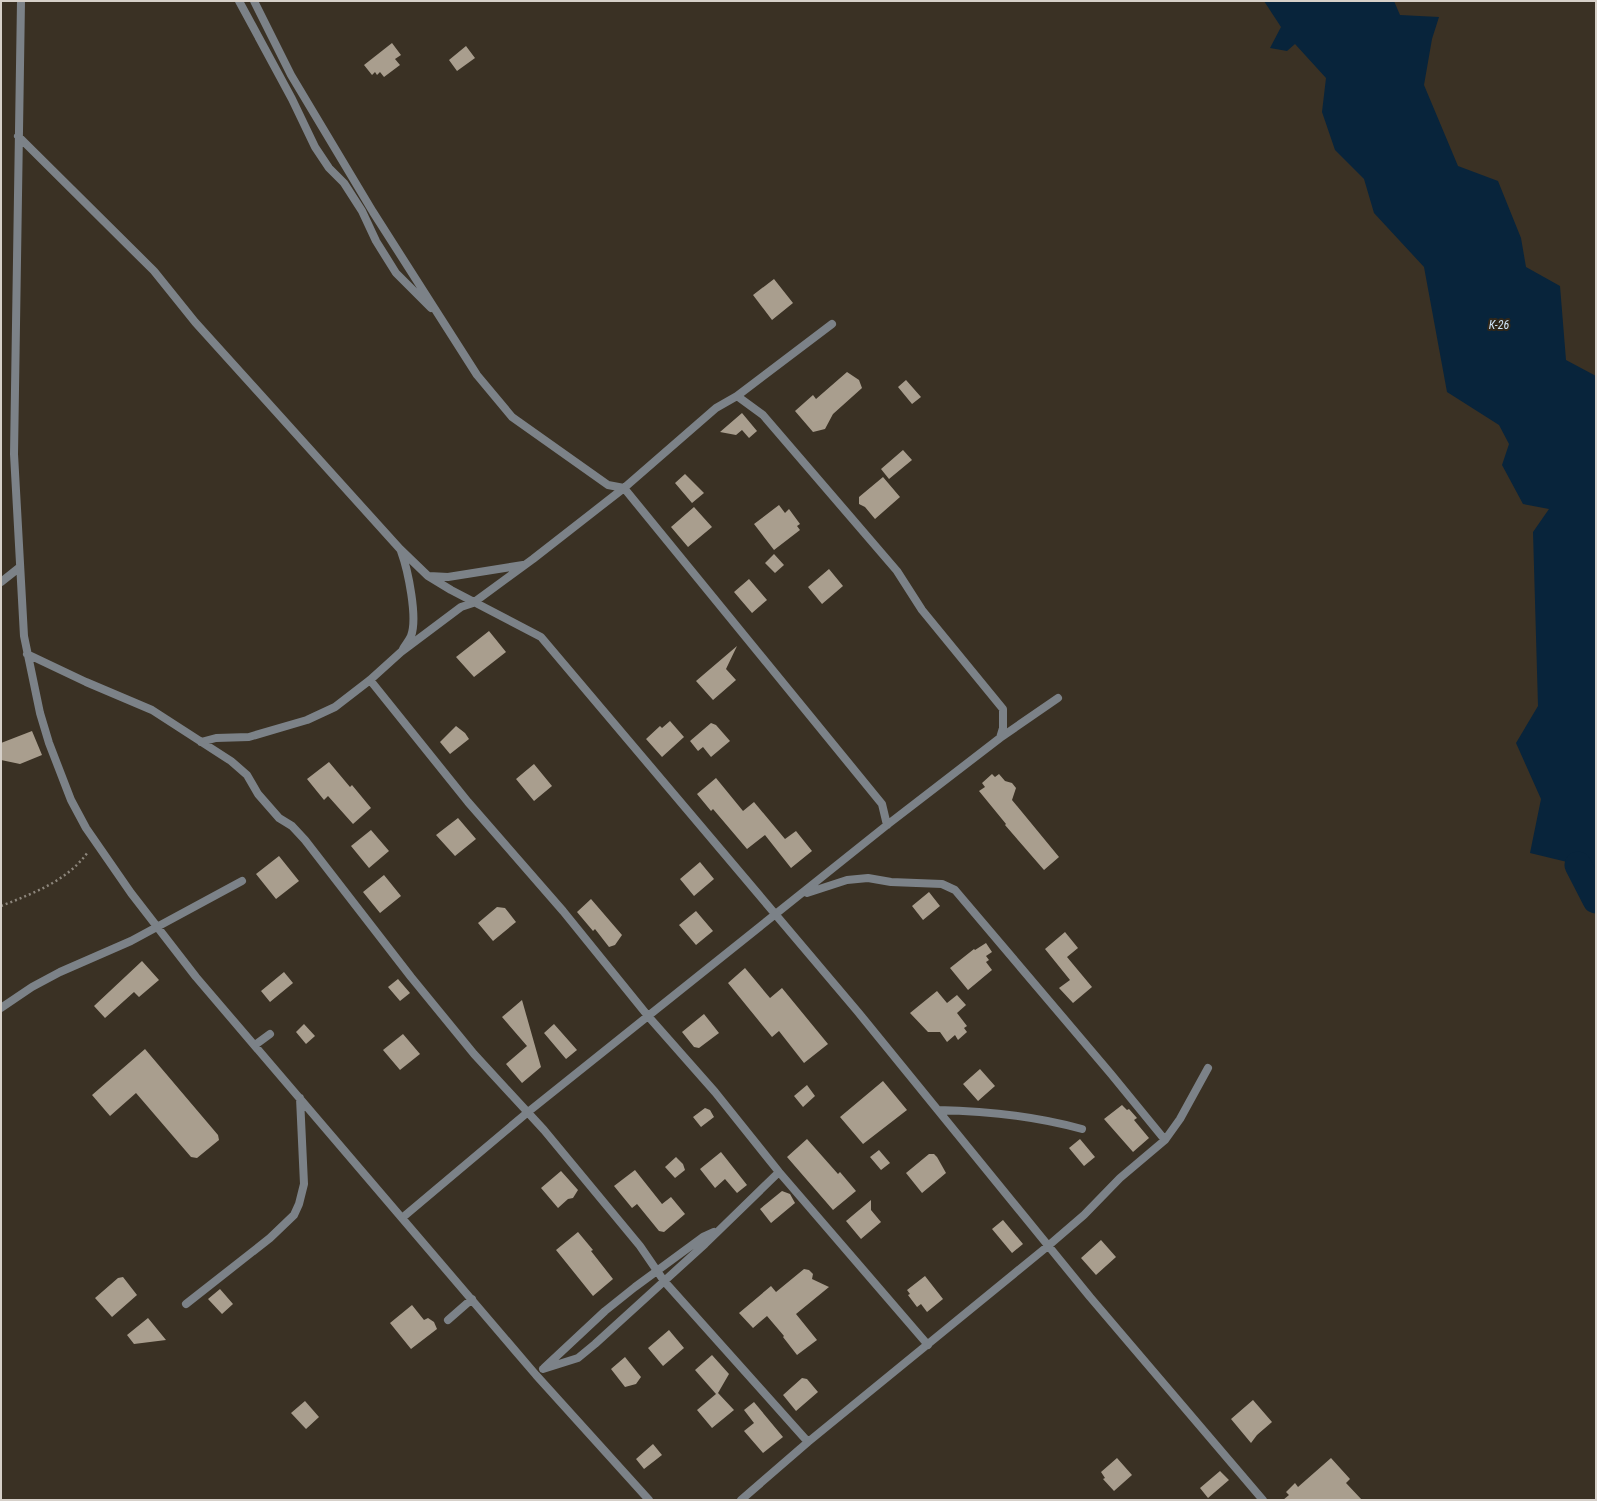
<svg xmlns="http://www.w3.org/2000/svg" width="1597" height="1501" viewBox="0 0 1597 1501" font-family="'Roboto Condensed',sans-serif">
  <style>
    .water { fill: #08243b }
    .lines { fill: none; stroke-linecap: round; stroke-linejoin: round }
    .river { stroke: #08243b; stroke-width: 27 }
    .building { fill: #a99e8e }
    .path { stroke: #8d867c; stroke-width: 2.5; stroke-dasharray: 2 3; stroke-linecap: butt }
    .minor { stroke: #7c8288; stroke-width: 8 }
    .labels { text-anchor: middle; stroke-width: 4; stroke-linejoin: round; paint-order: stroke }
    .water-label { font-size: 12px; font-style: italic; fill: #cee2f5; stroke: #30271a }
  </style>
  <rect width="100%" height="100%" fill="#3a3124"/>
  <path class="water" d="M1264,1H1394L1400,15L1439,17L1432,39L1424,85L1458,166L1498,181L1521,238L1526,267L1560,286L1566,360L1596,376V869L1530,853L1541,799L1516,743L1538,706L1533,532L1549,509L1523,504L1502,465L1509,444L1499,425L1447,392L1424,267L1374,213L1364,179L1335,150L1322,112L1326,78L1295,44L1287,51L1270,48L1281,27Z"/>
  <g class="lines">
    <path class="river" d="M1578,865L1596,900"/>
  </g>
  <path class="building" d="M392,43L401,55L395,59L400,65L384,77L380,72L377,75L375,72L372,75L364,65Z
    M466,46L475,58L457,71L449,60Z
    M774,279L793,303L772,320L753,295Z
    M847,372L859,380L862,388L833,414L825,429L813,432L795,411L813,395L816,399Z
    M906,380L921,397L912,404L898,387Z
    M742,413L757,431L749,438L742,430L736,435L720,432Z
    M903,450L912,460L889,479L881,469Z
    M685,474L704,493L692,503L675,483Z
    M883,477L900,497L875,519L865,507L859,504V497Z
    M779,505L785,513L789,509L800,524L797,526L800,530L774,550L754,524Z
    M694,507L712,527L688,547L671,527Z
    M774,554L784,565L775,573L765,563Z
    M829,569L843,586L822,604L808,587Z
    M749,579L767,600L752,613L734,592Z
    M489,631L506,652L474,677L456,657Z
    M737,646L726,669L736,680L713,700L696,681Z
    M670,721L684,737L662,757L646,739L660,726L662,728Z
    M711,723L716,725L730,741L711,757L703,747L698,751L690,741Z
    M456,726L465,733L469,739L450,754L440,742Z
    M32,731L42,755L20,764L1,760V743Z
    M329,762L350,787L352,785L371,808L353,824L328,796L324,800L307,779Z
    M534,764L552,786L534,801L516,779Z
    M992,774L995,777L999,774L1005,781L1012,783L1016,788L1012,800L1059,857L1044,870L1005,825L1006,824L979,791L985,787L982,783Z
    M716,778L743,811L754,802L785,839L796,831L812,851L791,868L765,835L747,849L713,809L711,811L697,794Z
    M458,818L476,839L455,856L436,835Z
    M371,830L389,851L369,868L351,846Z
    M279,856L299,881L276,899L256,874Z
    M700,862L714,879L694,896L680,879Z
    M384,875L401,896L380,913L363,892Z
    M929,892L940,906L923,920L912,906Z
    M591,899L622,935L615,945L609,947L595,929L593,931L577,912Z
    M497,907L505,908L516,922L493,941L478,923Z
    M696,911L713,931L696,945L679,925Z
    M1065,932L1078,948L1067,957L1092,987L1073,1003L1059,988L1070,980L1045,949Z
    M986,943L992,952L986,956L989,960L986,962L992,970L968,990L950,968L974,949L975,950Z
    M142,961L159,980L139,997L134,992L105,1018L94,1006Z
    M745,968L770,998L782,988L828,1044L804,1063L779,1031L772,1037L728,983Z
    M284,972L293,983L270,1002L261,991Z
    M398,979L410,993L400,1001L388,987Z
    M937,991L947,1003L957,995L966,1005L957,1013L967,1026L964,1028L967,1032L958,1040L955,1035L947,1042L940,1032H928L910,1013Z
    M522,1000L541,1067L522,1083L506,1064L527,1046L502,1017Z
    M704,1014L719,1033L699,1048L694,1047L682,1032Z
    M304,1024L315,1036L306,1044L296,1032Z
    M554,1024L577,1050L566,1059L544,1033Z
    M403,1034L420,1054L400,1070L383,1050Z
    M145,1049L218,1135L219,1140L197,1158L191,1157L136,1093L110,1116L92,1095Z
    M980,1069L995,1086L978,1101L963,1084Z
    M883,1081L907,1110L863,1144L840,1117Z
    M807,1085L815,1096L803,1107L794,1096Z
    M1122,1105L1127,1110L1129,1109L1137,1118L1134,1120L1149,1138L1133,1152L1104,1119Z
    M705,1108L710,1110L714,1117L701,1127L693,1117Z
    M807,1139L838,1174L840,1172L856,1191L833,1210L787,1157Z
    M1080,1139L1095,1157L1084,1166L1069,1148Z
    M879,1150L890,1163L881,1170L870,1157Z
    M721,1152L747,1185L737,1193L725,1179L715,1188L700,1169Z
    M929,1154H934L937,1157L946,1173L922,1193L906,1173Z
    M676,1157L683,1164L685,1170L675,1178L665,1167Z
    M635,1170L662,1204L671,1197L685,1214L664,1232L659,1231L637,1204L632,1208L614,1186Z
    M561,1171L578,1190L573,1198L568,1199L558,1208L541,1188Z
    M782,1191L790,1194L795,1203L771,1223L760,1209Z
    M871,1200V1210L881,1222L861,1239L846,1221Z
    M1003,1220L1023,1244L1012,1253L992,1229Z
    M578,1232L593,1250L591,1251L613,1279L593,1296L556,1250Z
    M1101,1240L1116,1257L1096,1275L1081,1258Z
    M804,1269L809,1270L813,1274L812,1279L829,1287L796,1314L817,1340L797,1355L783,1337L784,1336L767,1316L753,1328L739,1313L771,1286L776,1292Z
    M925,1276L943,1299L927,1312L921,1304L917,1307L908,1295L910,1294L907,1290Z
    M123,1277L137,1295L112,1317L95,1298L118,1278Z
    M220,1289L233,1304L222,1314L208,1299Z
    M412,1305L424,1320L428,1318L434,1322L437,1329L411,1349L390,1323Z
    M148,1318L166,1340L134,1344L127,1335Z
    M669,1330L684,1348L663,1366L648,1348Z
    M712,1355L729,1374L718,1393L734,1410L712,1428L697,1410L716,1394L695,1370Z
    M625,1357L641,1377L636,1384L625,1387L611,1369Z
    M802,1378L807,1379L818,1392L796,1411L783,1395Z
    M1253,1400L1272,1422L1257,1435L1251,1443L1231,1419Z
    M305,1401L319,1417L306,1429L291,1413Z
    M754,1402L783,1437L763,1453L744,1431L754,1423L744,1410Z
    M653,1444L662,1455L644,1469L636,1459Z
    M1117,1458L1132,1475L1114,1491L1103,1479L1105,1478L1101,1472Z
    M1331,1458L1350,1479L1346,1483L1362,1500H1283L1289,1495L1286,1492L1295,1483L1298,1487Z
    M1220,1471L1229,1480L1208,1498L1200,1488Z"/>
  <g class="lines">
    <path class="path" d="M1,906C34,893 67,881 88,852"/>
    <path class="minor" d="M21,1L14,454L24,636L40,713L49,743L71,800L86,828L131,893L196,977L536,1375L649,1500
      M239,1L292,99L315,147L329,168L344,183L362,211L376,241L396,273L431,308
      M254,1L291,75L373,212L477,375L512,417L608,485L624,488L882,804L887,825
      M18,136L154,271L195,322L400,549L428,576L451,590L541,637L858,1012L1090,1297L1263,1500
      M737,396L763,415L897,571L922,610L1003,709V728L1000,738
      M401,551C408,570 418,618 411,636C409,641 405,645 403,649
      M429,576L448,577L523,565
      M1,582L20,567
      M27,654L86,682L152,710L231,761L247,775L258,794L279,818L292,826L305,840L411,977L474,1054L544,1130L640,1246L664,1281L808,1442
      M370,680L468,802L563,911L648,1016L715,1092L779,1172L928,1345
      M201,742L216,738L249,737L307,720L335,707L370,680L401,652L461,607L473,603L533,559L624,488L716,408L737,396L832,324
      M807,893L847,880L868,878L891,882L942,884L955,890L1111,1074L1165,1140
      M1,1008L32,987L60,972L131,941L242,881
      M255,1045L270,1034
      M938,1110C987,1111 1035,1116 1082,1129
      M402,1218L528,1112L887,825L1000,738L1058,698
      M186,1304L270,1238L294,1215L299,1204L304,1184L300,1098
      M448,1320L472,1299
      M544,1368L605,1311L635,1287L703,1237L714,1232
      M543,1369L578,1358L595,1344L705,1244L779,1172
      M741,1500L808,1442L1048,1246L1084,1215L1120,1178L1165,1140L1180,1119L1208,1068"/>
  </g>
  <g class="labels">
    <g class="water-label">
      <text x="1499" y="329">К-26</text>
    </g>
  </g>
  <rect width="1597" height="1501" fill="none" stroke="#d6d0c9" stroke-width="4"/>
</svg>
